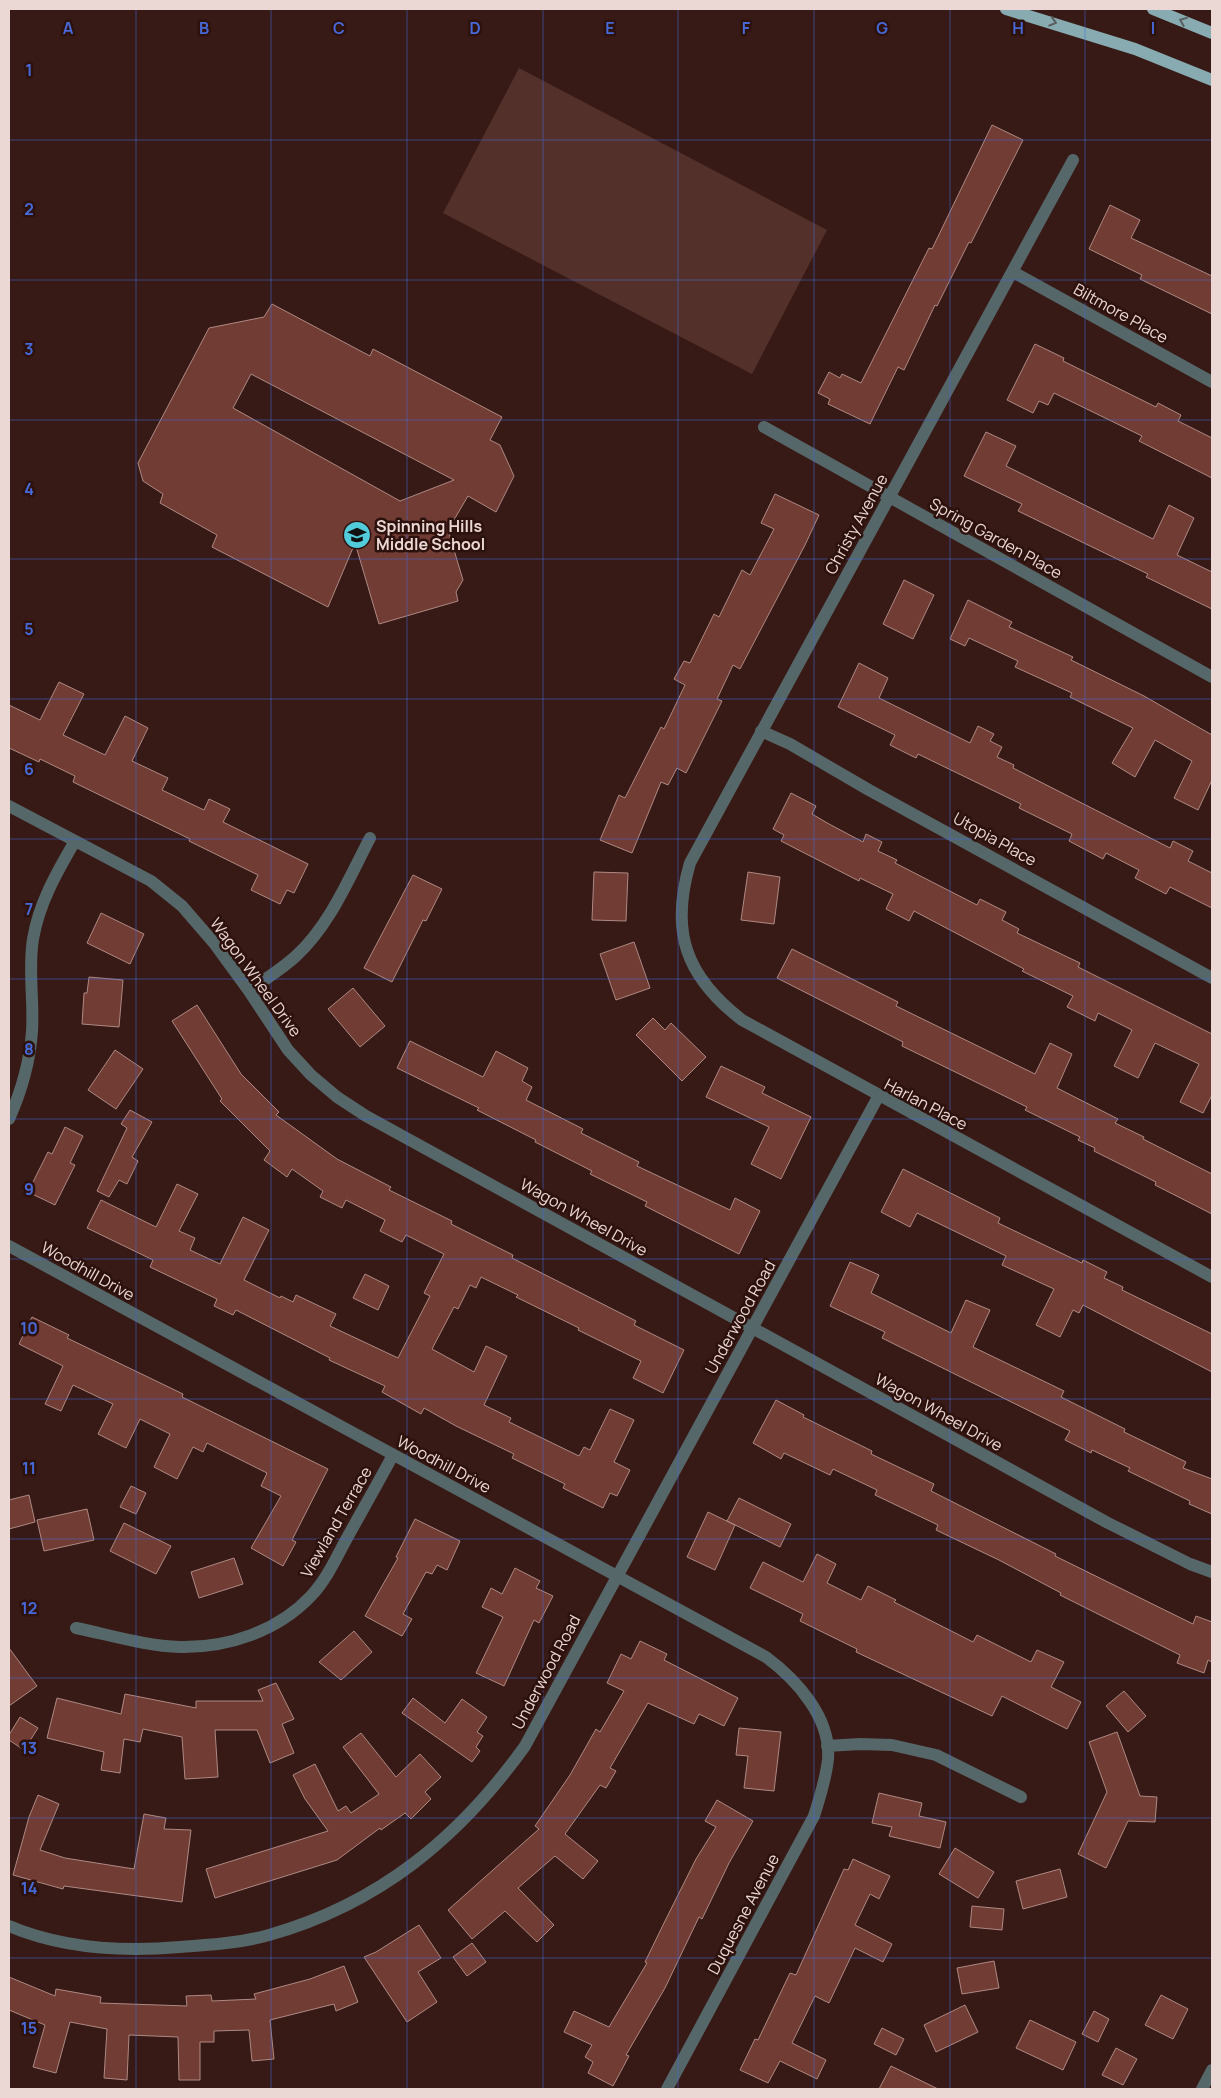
<svg xmlns="http://www.w3.org/2000/svg" width="1221" height="2098" viewBox="0 0 1221 2098" font-family="Manrope,sans-serif">
  <style>
    .green { fill: #54302a }
    .building { fill: #713c34; stroke: #ae8983; fill-rule: evenodd }
    .lines { fill: none; stroke-linecap: round; stroke-linejoin: round }
    .street { stroke: #566769; stroke-width: 12 }
    .primary { stroke: #87abb0; stroke-width: 12 }
    .oneway { stroke: #5a5e5e }
    .grid { fill: none; stroke: #4669d7; stroke-width: 1; stroke-opacity: 0.55 }
    .labels { text-anchor: middle; stroke-width: 5; stroke-linejoin: round; paint-order: stroke }
    .street-label { font-size: 16px; fill: #ebd7d3; stroke: #2c110d }
    .poi-label { font-size: 16px; font-weight: bold; fill: #ebd7d3; stroke: #2c110d; text-anchor: start }
    .grid-label { font-size: 16px; text-anchor: middle; font-weight: bold; fill: #4669d7; stroke: #2c110d; stroke-width: 5; stroke-linejoin: round; paint-order: stroke }
  </style>
  <rect width="100%" height="100%" fill="#371a16"/>
  <path class="green" d="M519,68L827,230L752,374L443,213Z"/>
  <path class="building" d="M992,125L1023,140L971,243L969,242L937,306L935,305L904,370L898,367L870,424L828,404L830,399L818,393L829,372L840,378L842,374L861,383L929,248L932,249Z
    M1110,205L1140,220L1131,238L1212,276V314L1140,279L1142,275L1089,249Z
    M272,304L370,356L373,349L502,417L490,440L500,445L514,476L496,512L468,496L448,530L463,580L456,592L458,601L379,624L355,543L328,607L212,547L217,535L160,503L163,494L143,481L138,463L209,328L264,317ZM251,374L454,480L400,501L233,408Z
    M1035,344L1064,358L1063,361L1156,407L1158,403L1181,415L1178,421L1212,438V478L1139,441L1142,436L1054,393L1048,405L1039,401L1033,413L1007,400Z
    M986,432L1016,446L1006,466L1153,539L1169,505L1194,518L1177,555L1212,572V609L1146,577L1148,574L1018,511L1022,504L964,476Z
    M775,494L819,515L805,545L740,669L733,665L717,699L722,701L686,773L677,768L668,785L661,782L632,853L600,840L619,795L625,798L661,727L664,729L685,685L674,679L684,661L690,663L714,614L719,617L742,570L750,575L774,529L761,523Z
    M904,580L934,595L913,639L883,624Z
    M968,600L1012,622L1009,627L1073,657L1071,660L1144,696L1212,735V780L1198,810L1174,798L1192,761L1155,740L1135,777L1112,763L1133,728L1070,697L1072,693L1015,667L1018,661L969,638L965,646L950,639Z
    M859,663L888,678L879,698L970,743L978,726L994,734L990,741L1002,747L997,757L1014,765L1013,768L1170,848L1173,841L1193,851L1188,861L1212,873V908L1170,887L1166,894L1135,878L1139,870L1106,853L1103,859L1069,841L1072,834L1019,808L1021,804L918,754L916,758L890,745L895,735L838,707Z
    M59,682L84,694L63,735L105,755L125,716L148,728L132,761L168,778L162,790L204,810L209,799L230,809L223,822L308,864L294,893L287,890L280,904L251,890L258,875L189,841L190,839L73,782L75,776L40,759L39,762L9,748V705L40,720Z
    M791,793L816,806L812,814L829,824L863,842L866,834L882,842L878,851L897,860L895,863L977,905L980,899L1006,912L1002,920L1019,929L1017,933L1080,963L1078,967L1212,1034V1095L1203,1113L1180,1102L1199,1064L1155,1043L1138,1078L1114,1066L1132,1030L1098,1013L1095,1021L1067,1007L1073,996L1022,971L1024,969L914,911L909,921L886,909L893,894L860,878L859,881L781,841L784,835L773,829Z
    M594,872L628,873L626,921L592,920Z
    M748,872L780,877L774,924L741,920Z
    M413,875L442,889L426,921L423,920L392,982L364,968Z
    M101,913L144,934L130,964L87,943Z
    M634,942L650,988L616,1000L600,954Z
    M792,949L898,1002L896,1006L1035,1074L1050,1043L1072,1054L1057,1088L1118,1119L1115,1123L1144,1137L1143,1139L1212,1174V1214L1155,1185L1156,1182L1094,1151L1095,1148L1078,1140L1080,1137L1025,1110L1027,1107L902,1046L903,1042L777,978Z
    M89,977L123,980L119,1027L82,1024L84,993H87Z
    M353,988L385,1026L360,1047L328,1009Z
    M197,1005L241,1074L279,1112L276,1115L337,1159L391,1187L389,1190L452,1221L451,1224L513,1255L512,1258L636,1321L634,1325L684,1350L663,1393L633,1378L641,1361L578,1330L579,1328L516,1297L518,1295L481,1277L476,1288L470,1285L458,1309L454,1307L432,1349L474,1372L486,1346L507,1356L484,1405L511,1418L509,1422L579,1456L584,1447L590,1450L610,1409L634,1420L614,1462L630,1470L617,1496L610,1493L603,1508L563,1488L565,1484L512,1458L514,1454L456,1426L424,1408L421,1414L382,1392L385,1386L329,1360L330,1358L236,1310L233,1315L214,1306L217,1299L150,1267L153,1260L87,1228L101,1200L156,1227L177,1184L198,1194L179,1231L195,1238L190,1250L220,1264L243,1217L269,1230L244,1280L280,1298L281,1296L293,1302L296,1295L336,1314L330,1326L398,1358L430,1296L424,1293L444,1254L406,1235L402,1242L380,1231L385,1220L346,1200L342,1208L320,1197L323,1191L292,1169L287,1177L264,1160L270,1151L220,1101L222,1099L172,1021Z
    M653,1018L665,1030L671,1023L706,1057L682,1081L636,1035Z
    M410,1041L483,1077L496,1051L528,1068L522,1081L532,1087L526,1100L583,1129L581,1133L639,1162L637,1166L730,1210L735,1198L760,1211L739,1254L645,1206L647,1202L590,1174L592,1171L535,1142L536,1140L477,1110L479,1108L397,1068Z
    M115,1050L143,1069L116,1109L88,1090Z
    M721,1066L765,1087L762,1093L811,1117L781,1179L751,1164L769,1127L706,1097Z
    M130,1110L152,1122L132,1157L138,1161L127,1184L119,1180L109,1197L97,1191L127,1128L121,1124Z
    M65,1127L83,1136L70,1163L75,1165L55,1205L28,1192L48,1152L52,1154Z
    M903,1169L1000,1218L998,1223L1082,1263L1083,1260L1107,1272L1104,1278L1123,1287L1122,1290L1212,1334V1372L1083,1305L1079,1313L1073,1310L1060,1337L1036,1325L1054,1289L1002,1265L1006,1256L917,1213L910,1227L881,1212Z
    M850,1262L879,1275L871,1293L951,1333L966,1300L990,1310L973,1347L1064,1391L1061,1397L1125,1429L1124,1432L1186,1462L1183,1468L1212,1479V1514L1189,1504L1190,1501L1128,1471L1130,1468L1092,1450L1091,1453L1065,1440L1070,1431L882,1338L885,1332L830,1306Z
    M365,1274L389,1286L378,1310L353,1298Z
    M32,1317L69,1335L67,1338L183,1394L182,1397L328,1469L292,1540L296,1542L283,1566L251,1548L281,1496L261,1486L267,1473L207,1443L203,1452L193,1447L177,1479L154,1467L170,1434L140,1419L126,1448L98,1434L113,1404L73,1385L61,1411L45,1404L63,1366L19,1344Z
    M776,1400L804,1415L803,1417L872,1451L871,1454L934,1484L931,1491L1056,1554L1055,1556L1193,1624L1196,1616L1212,1622V1662L1208,1660L1204,1673L1177,1663L1180,1655L1060,1595L1061,1593L999,1560L936,1530L938,1525L875,1495L877,1490L833,1469L830,1475L784,1453L781,1459L753,1443Z
    M131,1486L146,1493L136,1514L120,1507Z
    M29,1495L35,1522L9,1529V1500Z
    M739,1498L791,1524L780,1547L727,1521Z
    M87,1509L94,1540L44,1551L37,1520Z
    M708,1512L735,1525L715,1570L687,1557Z
    M415,1519L460,1541L447,1570L437,1565L432,1574L426,1572L403,1614L412,1619L402,1636L365,1616L398,1558L396,1557Z
    M124,1523L171,1546L156,1574L110,1551Z
    M817,1554L836,1564L827,1583L861,1600L868,1586L896,1600L894,1602L973,1642L977,1635L1031,1662L1037,1650L1064,1662L1051,1687L1081,1702L1067,1729L1002,1696L992,1716L856,1652L857,1649L800,1621L803,1614L750,1588L763,1562L803,1582Z
    M234,1558L243,1584L199,1598L191,1572Z
    M515,1568L540,1581L536,1588L553,1596L539,1623L534,1620L504,1686L476,1673L503,1617L482,1607L491,1588L502,1594Z
    M354,1631L372,1652L341,1680L319,1662Z
    M640,1641L667,1654L664,1660L738,1698L724,1726L699,1714L694,1724L648,1703L610,1768L616,1771L606,1788L600,1785L565,1834L598,1861L583,1879L555,1856L518,1888L554,1925L537,1942L505,1911L472,1939L448,1910L539,1829L535,1826L570,1775L596,1729L600,1732L624,1691L607,1683L621,1654L631,1659Z
    M9,1648L37,1686L9,1706Z
    M276,1683L294,1719L282,1724L294,1753L270,1763L257,1730H215L218,1777L185,1779L182,1737L143,1729L140,1742L124,1739L120,1773L101,1770L104,1752L47,1738L57,1698L121,1714L125,1694L196,1708V1701H263L258,1690Z
    M1124,1691L1146,1716L1128,1732L1106,1706Z
    M413,1698L445,1723L462,1699L487,1717L477,1732L483,1736L476,1747L480,1751L472,1762L402,1713Z
    M20,1717L38,1728L24,1750L9,1740V1735Z
    M739,1728L781,1732L774,1791L744,1788L748,1756L736,1755Z
    M1117,1732L1140,1796L1157,1797L1155,1822L1128,1821L1106,1868L1078,1854L1107,1792L1089,1742Z
    M361,1733L396,1777L420,1754L441,1777L425,1792L431,1799L411,1819L405,1813L381,1830L380,1828L337,1860L215,1898L206,1869L328,1831L305,1799L293,1775L315,1764L338,1811L346,1806L351,1813L379,1794L343,1747Z
    M879,1793L922,1803L919,1816L946,1822L940,1848L889,1836L892,1827L872,1823Z
    M38,1795L59,1804L40,1850L65,1858L134,1869L144,1814L166,1818L164,1829L191,1830L182,1902L64,1886L63,1889L13,1875L29,1817Z
    M717,1800L753,1821L729,1863L702,1919L699,1917L665,1988L626,2055L629,2056L613,2086L588,2073L593,2062L585,2057L592,2045L564,2032L574,2011L609,2027L647,1963L645,1962L665,1921L696,1859L716,1827L705,1821Z
    M955,1848L994,1872L978,1898L939,1874Z
    M853,1859L890,1876L879,1899L870,1894L855,1925L892,1944L883,1962L855,1948L829,2003L815,1996L792,2043L826,2060L817,2079L780,2061L768,2083L740,2070L755,2039L758,2040L790,1973L796,1975L844,1869L848,1870Z
    M1060,1869L1067,1897L1023,1909L1016,1881Z
    M972,1906L1004,1909L1002,1930L970,1927Z
    M419,1925L441,1958L418,1972L437,2002L407,2022L364,1957L376,1952Z
    M472,1943L486,1962L467,1976L453,1957Z
    M994,1961L999,1988L962,1994L957,1968Z
    M344,1966L358,2002L336,2011L334,2004L270,2020L274,2059L252,2061L249,2030L214,2031V2042H200V2080H179L178,2037L129,2035L127,2080L104,2078L107,2029L70,2022L56,2073L33,2067L45,2025L9,2010V1977L55,1996L56,1989L101,1997L100,2003L187,2006L186,1996L211,1995L212,2001L256,1999L254,1994L310,1979Z
    M1161,1995L1188,2009L1173,2039L1145,2025Z
    M965,2005L978,2032L936,2052L924,2025Z
    M1094,2011L1109,2019L1098,2042L1082,2034Z
    M1030,2020L1076,2042L1063,2070L1016,2048Z
    M882,2028L904,2039L896,2055L874,2044Z
    M1116,2048L1137,2059L1123,2085L1102,2075Z
    M891,2066L938,2089H879Z"/>
  <g class="lines">
    <path class="street" d="M1073,160L690,863C670,931 685,976 742,1020L1212,1277
      M1013,272L1212,382
      M764,427L1212,677
      M761,731L790,744L869,790L1212,978
      M9,806L151,881L182,906L214,943L249,991L288,1050L311,1075L337,1097L366,1116L1108,1523L1190,1564L1212,1572
      M249,991C265,979 282,969 296,956C330,925 349,878 370,838
      M9,1119C21,1092 30,1061 32,1031C34,1000 28,969 33,939C39,903 57,872 75,841
      M9,1246L766,1657C797,1680 831,1718 828,1759C826,1779 820,1797 814,1816L667,2089
      M76,1628C110,1635 146,1646 180,1647C228,1648 278,1631 311,1596C327,1579 336,1558 347,1538C362,1511 378,1483 393,1455
      M827,1746L860,1744L892,1745L936,1755L1021,1797
      M9,1926C61,1948 123,1952 180,1947C209,1945 241,1943 269,1935C379,1904 459,1838 525,1746L878,1097
      M1202,2089L1212,2070"/>
    <path class="primary" d="M1006,9L1135,49L1212,80
      M1153,9L1212,33"/>
  </g>
  <defs><path id="oneway-chevron" d="M-2-3.5L2.5 0L-2 3.5" fill="none" stroke-width="1.6" stroke-linecap="round" stroke-linejoin="round" transform="scale(1.25)"/></defs>
  <g class="oneway">
    <use href="#oneway-chevron" transform="translate(1183 21) rotate(-158)"/>
    <use href="#oneway-chevron" transform="translate(1053 22) rotate(16)"/>
  </g>
  <path class="grid" d="M136,9V2089M271,9V2089M407,9V2089M543,9V2089M678,9V2089M814,9V2089M950,9V2089M1085,9V2089M9,140H1212M9,280H1212M9,420H1212M9,559H1212M9,699H1212M9,839H1212M9,979H1212M9,1119H1212M9,1259H1212M9,1399H1212M9,1539H1212M9,1678H1212M9,1818H1212M9,1958H1212"/>
  <defs>
    <g id="school-disc" transform="scale(1.4375)"><circle r="9.5" fill="#52cbda" stroke="#2c110d"/><path d="M0-5L7-2L0 1L-7-2ZM-4 1L0 2.5L4 1V4Q0 6-4 4Z" fill="#111"/></g>
  </defs>
  <g fill-rule="evenodd">
    <use href="#school-disc" x="357" y="535"/>
  </g>
  <g class="labels">
    <g class="street-label">
      <text transform="translate(1121 313) rotate(29)" y="6">Biltmore Place</text>
      <text transform="translate(856 524) rotate(-61)" y="6">Christy Avenue</text>
      <text transform="translate(996 538) rotate(29)" y="6">Spring Garden Place</text>
      <text transform="translate(995 839) rotate(29)" y="6">Utopia Place</text>
      <text transform="translate(256 977) rotate(54)" y="6">Wagon Wheel Drive</text>
      <text transform="translate(926 1104) rotate(28)" y="6">Harlan Place</text>
      <text transform="translate(584 1217) rotate(29)" y="6">Wagon Wheel Drive</text>
      <text transform="translate(88 1271) rotate(29)" y="6">Woodhill Drive</text>
      <text transform="translate(740 1317) rotate(-61)" y="6">Underwood Road</text>
      <text transform="translate(939 1412) rotate(29)" y="6">Wagon Wheel Drive</text>
      <text transform="translate(444 1464) rotate(28)" y="6">Woodhill Drive</text>
      <text transform="translate(336 1522) rotate(-60)" y="6">Viewland Terrace</text>
      <text transform="translate(546 1672) rotate(-62)" y="6">Underwood Road</text>
      <text transform="translate(743 1914) rotate(-62)" y="6">Duquesne Avenue</text>
    </g>
    <g class="poi-label">
      <text x="376" y="532">Spinning Hills<tspan x="376" dy="18">Middle School</tspan></text>
    </g>
  </g>
  <g class="grid-label">
    <text x="68" y="34">A</text>
    <text x="204" y="34">B</text>
    <text x="339" y="34">C</text>
    <text x="475" y="34">D</text>
    <text x="610" y="34">E</text>
    <text x="746" y="34">F</text>
    <text x="882" y="34">G</text>
    <text x="1018" y="34">H</text>
    <text x="1153" y="34">I</text>
    <text x="29" y="76">1</text>
    <text x="29" y="215">2</text>
    <text x="29" y="355">3</text>
    <text x="29" y="495">4</text>
    <text x="29" y="635">5</text>
    <text x="29" y="775">6</text>
    <text x="29" y="915">7</text>
    <text x="29" y="1055">8</text>
    <text x="29" y="1195">9</text>
    <text x="29" y="1334">10</text>
    <text x="29" y="1474">11</text>
    <text x="29" y="1614">12</text>
    <text x="29" y="1754">13</text>
    <text x="29" y="1894">14</text>
    <text x="29" y="2034">15</text>
  </g>
  <rect width="1221" height="2098" fill="none" stroke="#ebd7d3" stroke-width="20"/>
</svg>
